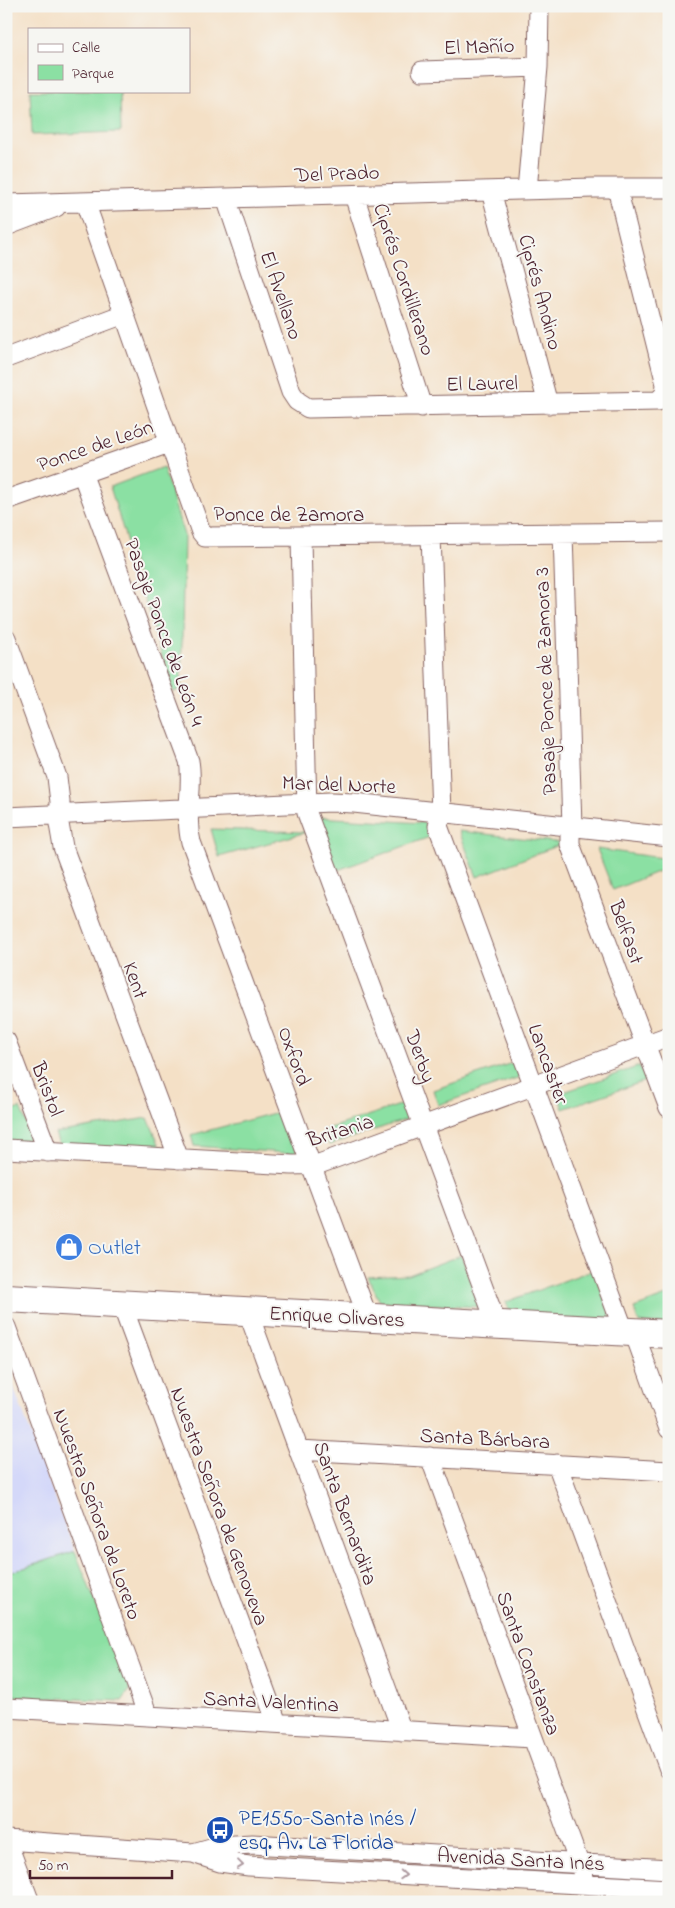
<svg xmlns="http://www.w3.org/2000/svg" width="675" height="1908" viewBox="0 0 675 1908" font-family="'Indie Flower',sans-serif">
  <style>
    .built { fill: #d4d8f9 }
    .green { fill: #8be0a3; stroke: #6a8067 }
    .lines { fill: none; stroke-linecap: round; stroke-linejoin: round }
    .street-casing { stroke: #866361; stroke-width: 21 }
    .secondary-casing { stroke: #866361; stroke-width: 30 }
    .street { stroke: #fff; stroke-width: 19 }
    .secondary { stroke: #fff; stroke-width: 28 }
    .oneway { stroke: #ae9aa0 }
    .labels { text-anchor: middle; stroke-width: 4; stroke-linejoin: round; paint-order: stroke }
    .street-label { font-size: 21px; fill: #4a1f2b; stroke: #f6f6f2 }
    .shop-label { font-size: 21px; fill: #366cbe; stroke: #f6f6f2; text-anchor: start }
    .transit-label { font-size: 21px; fill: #164399; stroke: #f6f6f2; text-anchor: start }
  </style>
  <rect width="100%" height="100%" fill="#f6f6f2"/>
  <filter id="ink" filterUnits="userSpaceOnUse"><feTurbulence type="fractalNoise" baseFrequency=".02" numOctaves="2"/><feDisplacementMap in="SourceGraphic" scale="10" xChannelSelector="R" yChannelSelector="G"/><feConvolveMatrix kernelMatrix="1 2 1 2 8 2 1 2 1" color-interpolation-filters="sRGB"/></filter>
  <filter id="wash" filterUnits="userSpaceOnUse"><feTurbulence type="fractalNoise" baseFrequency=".0096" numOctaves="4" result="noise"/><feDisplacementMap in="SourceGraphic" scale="20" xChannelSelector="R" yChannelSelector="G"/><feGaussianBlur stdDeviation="1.12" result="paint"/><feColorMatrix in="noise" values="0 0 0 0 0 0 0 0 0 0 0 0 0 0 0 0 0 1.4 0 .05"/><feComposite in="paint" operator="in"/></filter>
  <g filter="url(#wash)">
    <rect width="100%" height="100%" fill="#f4e0c6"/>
    <path class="built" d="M6,1367L75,1551L6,1574Z"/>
    <path class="green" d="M30,91H120L121,132L32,135Z
      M163,467L184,535L181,689L173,692L110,487Z
      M316,817L425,823L430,837L335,871Z
      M211,829L307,832L219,857Z
      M459,831L564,843L477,877Z
      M597,849L669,859V867L613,890Z
      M515,1062L520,1077L438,1105L433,1090Z
      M640,1066L645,1081L563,1109L558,1094Z
      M406,1103L411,1118L329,1145L324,1130Z
      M20,1108L35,1145L6,1144V1113Z
      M282,1111L298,1154L194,1146L191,1135Z
      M148,1118L162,1151L59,1145L55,1133Z
      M461,1255L481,1307L380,1302L368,1277L409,1275Z
      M593,1270L613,1322L512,1317L506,1302Z
      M669,1295V1324L639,1323L634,1308Z
      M75,1551L130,1690L122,1701L6,1696V1574Z"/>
  </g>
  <g filter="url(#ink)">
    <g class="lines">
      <g class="street-casing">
        <path id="street" d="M422,71L538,67
          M527,190L538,67L539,6
          M491,191L548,404
          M354,195L422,407
          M226,198L291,392L297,401L308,408L658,401L665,394L666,384L617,188
          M85,202L201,532L205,537L669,532
          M6,204L594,188H669
          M6,226L56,207
          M6,358L124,314
          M82,473L189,761C194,788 184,815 191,842L368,1318
          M6,500L169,443
          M563,533L572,827L570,833V844L669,1108
          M431,535L441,813L438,826L624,1331
          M301,537L307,813L497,1325
          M6,638L57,777L60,802L59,824L63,847L179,1159
          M6,817L331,802L354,803L669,837
          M6,1041L48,1152
          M6,1149L292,1165L319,1164L669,1036
          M122,1305L277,1723
          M248,1312L402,1731
          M6,1327L148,1716
          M634,1332L669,1429
          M299,1450L669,1471
          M430,1457L583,1874
          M557,1464L669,1769
          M6,1708L533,1738
          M6,1840L193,1853L220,1862L249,1866L669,1889
          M193,1853L218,1846L252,1844L669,1869"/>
      </g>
      <g class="secondary-casing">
        <path id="secondary" d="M6,1298L669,1334
          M6,1852L25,1902"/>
      </g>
      <use href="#street" class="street"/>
      <use href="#secondary" class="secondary"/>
    </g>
    <defs><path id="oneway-chevron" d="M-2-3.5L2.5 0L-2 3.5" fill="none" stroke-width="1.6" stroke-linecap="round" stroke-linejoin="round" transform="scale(1.25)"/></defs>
    <g class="oneway">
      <use href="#oneway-chevron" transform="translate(240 1865) rotate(7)"/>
      <use href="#oneway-chevron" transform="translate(403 1875) rotate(3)"/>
    </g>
  </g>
  <defs>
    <g id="shop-disc" transform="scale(1.4375)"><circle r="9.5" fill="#3f7fe0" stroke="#f6f6f2"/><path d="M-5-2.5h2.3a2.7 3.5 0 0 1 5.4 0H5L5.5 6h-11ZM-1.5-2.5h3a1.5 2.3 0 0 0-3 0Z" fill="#fff"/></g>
    <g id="bus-disc" transform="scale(1.4375)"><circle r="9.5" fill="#1a4fb4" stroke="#f6f6f2"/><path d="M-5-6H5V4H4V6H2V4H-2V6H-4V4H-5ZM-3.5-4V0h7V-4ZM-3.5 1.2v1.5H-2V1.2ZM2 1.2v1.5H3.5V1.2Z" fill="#fff"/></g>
  </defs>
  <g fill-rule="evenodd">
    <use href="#shop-disc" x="69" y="1247"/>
    <use href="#bus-disc" x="220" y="1830"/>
  </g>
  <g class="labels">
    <g class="street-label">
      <text transform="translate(479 46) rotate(-2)" y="7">El Mañío</text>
      <text transform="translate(337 173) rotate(-2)" y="7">Del Prado</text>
      <text transform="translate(405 279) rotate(72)" y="7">Ciprés Cordillerano</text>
      <text transform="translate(541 292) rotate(75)" y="7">Ciprés Andino</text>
      <text transform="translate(282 295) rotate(71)" y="7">El Avellano</text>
      <text transform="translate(482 383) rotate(-1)" y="7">El Laurel</text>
      <text transform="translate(95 445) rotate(-19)" y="7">Ponce de León</text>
      <text x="289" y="521">Ponce de Zamora</text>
      <text transform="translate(165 632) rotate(70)" y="7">Pasaje Ponce de León 4</text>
      <text transform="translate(545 681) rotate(-92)" y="7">Pasaje Ponce de Zamora 3</text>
      <text transform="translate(339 784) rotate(2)" y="7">Mar del Norte</text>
      <text transform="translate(627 932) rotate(70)" y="7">Belfast</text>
      <text transform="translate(136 980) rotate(70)" y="7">Kent</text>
      <text transform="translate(295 1056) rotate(70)" y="7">Oxford</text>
      <text transform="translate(421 1056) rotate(70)" y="7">Derby</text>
      <text transform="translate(549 1064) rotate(70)" y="7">Lancaster</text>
      <text transform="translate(48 1089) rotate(69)" y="7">Bristol</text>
      <text transform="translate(340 1130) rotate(-17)" y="7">Britania</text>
      <text transform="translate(337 1316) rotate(3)" y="7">Enrique Olivares</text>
      <text transform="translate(485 1438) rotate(3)" y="7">Santa Bárbara</text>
      <text transform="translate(220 1506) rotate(70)" y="7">Nuestra Señora de Genoveva</text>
      <text transform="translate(346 1513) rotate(70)" y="7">Santa Bernardita</text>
      <text transform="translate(98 1514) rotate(70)" y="7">Nuestra Señora de Loreto</text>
      <text transform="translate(529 1663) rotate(70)" y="7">Santa Constanza</text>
      <text transform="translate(271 1701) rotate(3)" y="7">Santa Valentina</text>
      <text transform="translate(521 1859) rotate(3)" y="7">Avenida Santa Inés</text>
    </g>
    <g class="shop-label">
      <text x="88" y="1254">Outlet</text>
    </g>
    <g class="transit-label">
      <text x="239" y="1825">PE1550-Santa Inés /<tspan x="239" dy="24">esq. Av. La Florida</tspan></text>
    </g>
  </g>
  <rect width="675" height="1908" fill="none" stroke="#f6f6f2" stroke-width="25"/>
  <rect x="28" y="28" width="162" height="65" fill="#f6f6f2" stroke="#b1a0a2"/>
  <rect x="38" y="44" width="25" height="8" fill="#ffffff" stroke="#b1a0a2"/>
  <text x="72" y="52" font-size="15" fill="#4a1f2b">Calle</text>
  <rect x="38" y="65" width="25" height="15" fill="#8be0a3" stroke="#b1a0a2"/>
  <text x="72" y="78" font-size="15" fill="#4a1f2b">Parque</text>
  <path d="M30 1870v8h142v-8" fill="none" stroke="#4a1f2b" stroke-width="2.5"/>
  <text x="38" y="1870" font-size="15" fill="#4a1f2b" stroke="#f6f6f2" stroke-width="4" paint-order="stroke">50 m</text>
</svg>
